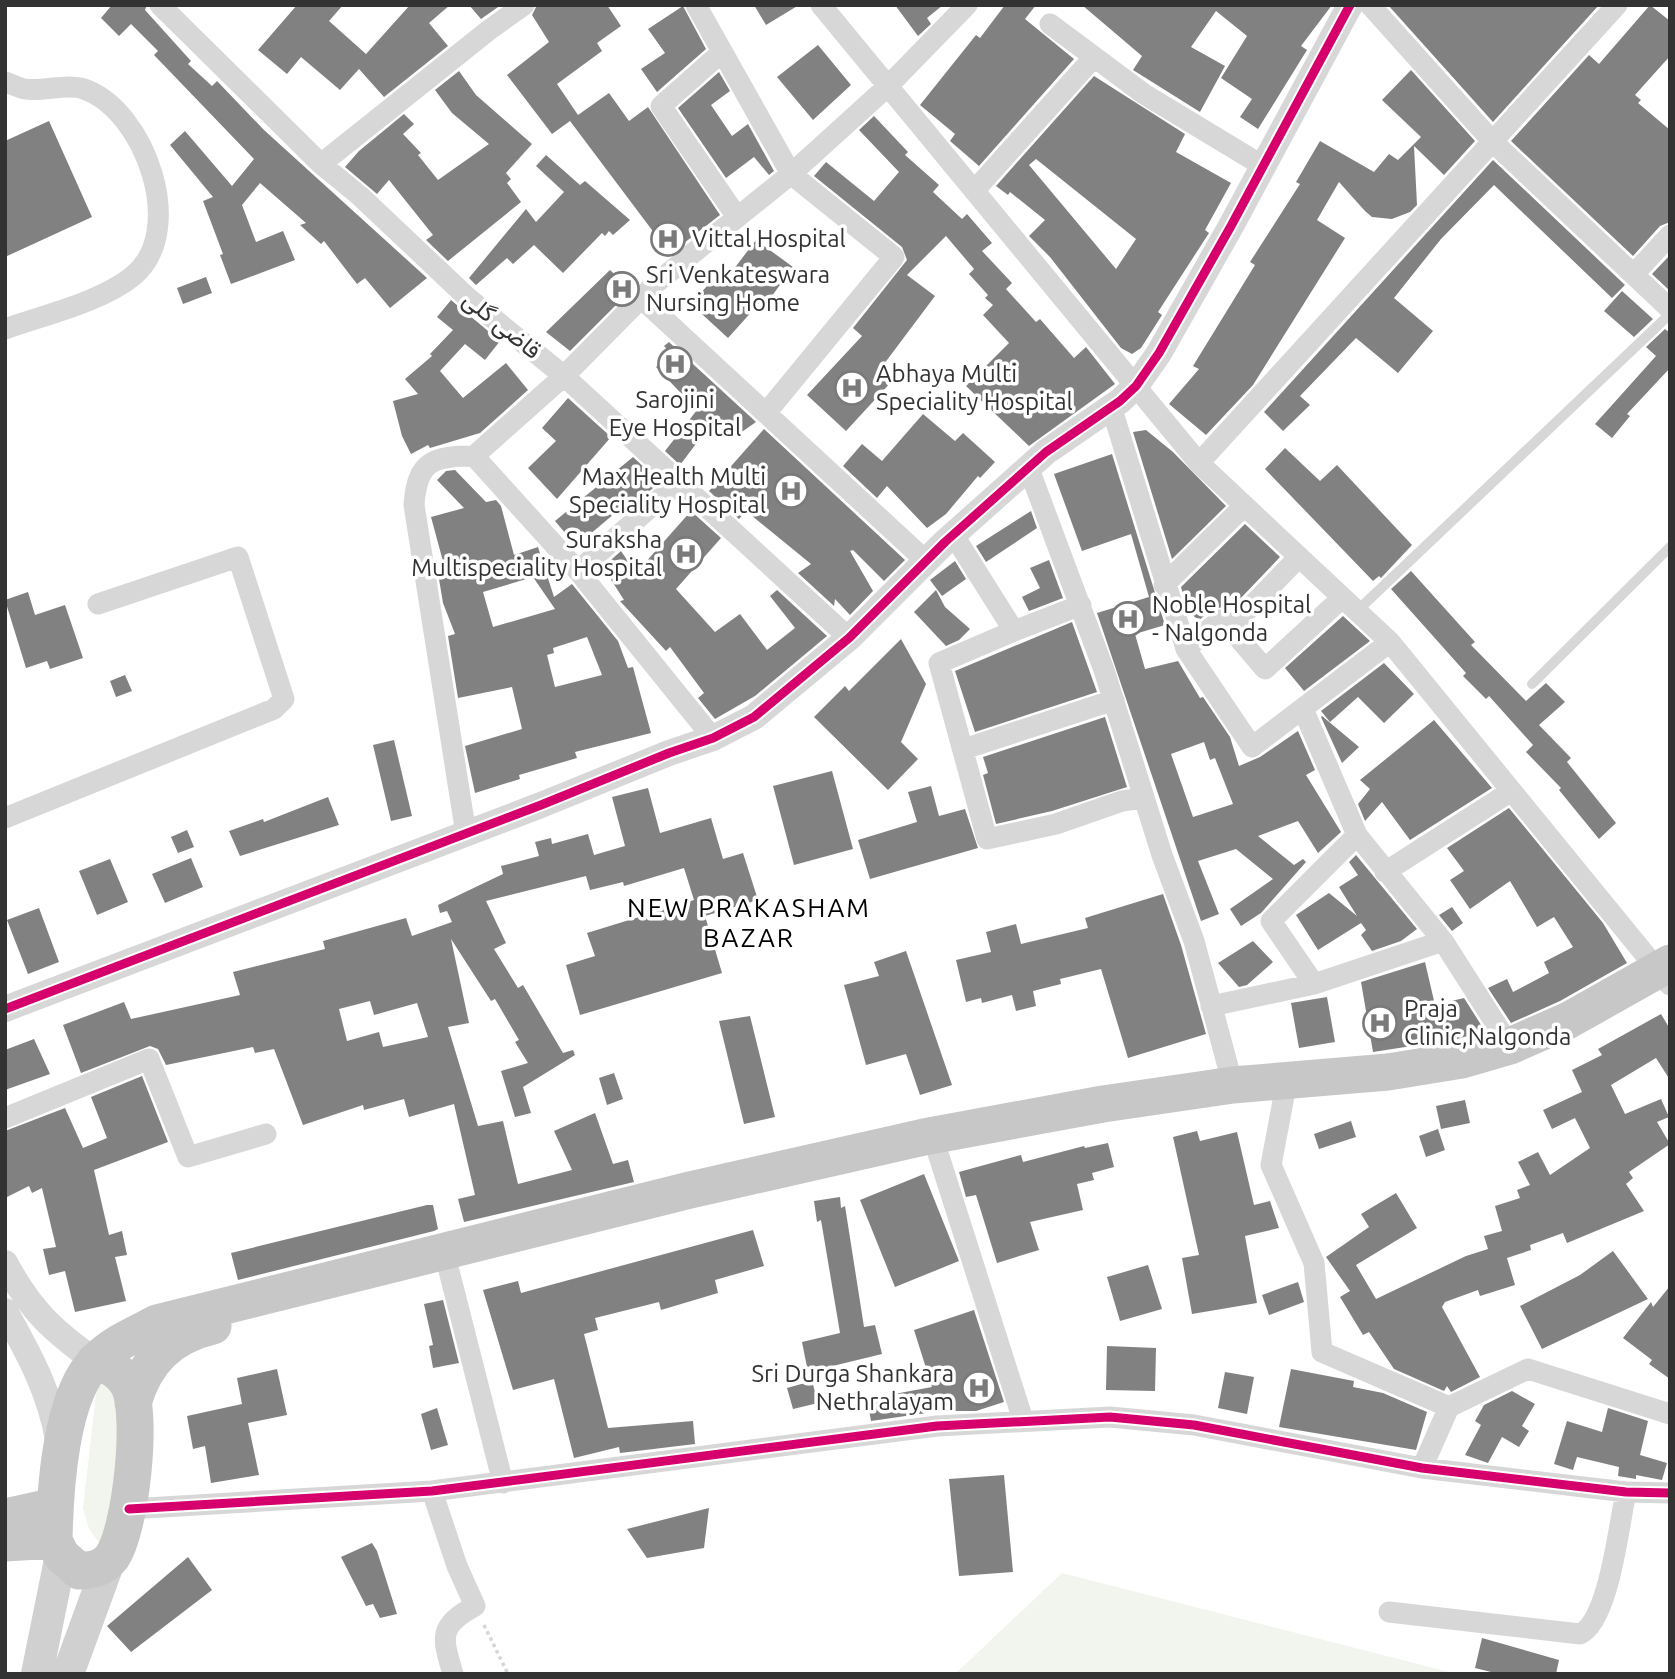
<svg xmlns="http://www.w3.org/2000/svg" width="1675" height="1679" viewBox="0 0 1675 1679" font-family="Ubuntu,Vazirmatn,sans-serif">
  <style>
    .green { fill: #f1f5ed }
    .building { fill: #818181; fill-rule: evenodd }
    .lines { fill: none; stroke-linecap: round; stroke-linejoin: round }
    .path { stroke: #d6d6d6; stroke-width: 3.5; stroke-dasharray: 3.5 3.5; stroke-linecap: butt }
    .service { stroke: #d7d7d7; stroke-width: 10 }
    .minor { stroke: #d7d7d7; stroke-width: 21 }
    .tertiary { stroke: #d7d7d7; stroke-width: 26 }
    .secondary { stroke: #d0d0d0; stroke-width: 32 }
    .trunk { stroke: #c7c7c7; stroke-width: 37 }
    .cycleway-casing { stroke: #fff; stroke-width: 13 }
    .cycleway { stroke: #d6006c; stroke-width: 9 }
    .labels { text-anchor: middle; stroke-width: 7; stroke-linejoin: round; paint-order: stroke }
    .poi-label { font-size: 24px; fill: #333; stroke: #fff; text-anchor: start }
    .street-label { font-size: 24px; fill: #333; stroke: #fff }
    .neighbourhood-label { font-size: 26px; letter-spacing: 2px; fill: #000; stroke: #fff }
  </style>
  <rect width="100%" height="100%" fill="#fff"/>
  <path class="green" d="M101,1381L123,1391L115,1511L101,1545L89,1529L83,1508L96,1394Z
    M1062,1573L1457,1674H955Z"/>
  <path class="building" d="M112,5H147L145,10L191,61L188,64L212,86L217,81L264,130L427,278L390,308L365,278L357,284L324,241L321,244L300,225L306,223L260,183L242,205L256,242L283,231L295,260L231,284L220,255L223,254L203,201L213,197L170,145L185,131L232,186L254,159L154,55L158,51L131,24L119,36L101,18Z
    M297,5H343L329,21L366,54L410,5H450L429,23L448,46L384,97L359,69L340,90L301,57L287,74L258,50Z
    M469,5H501L481,19Z
    M537,5H607L621,26L597,43L602,51L557,84L578,115L609,93L629,121L648,107L720,215L670,254L570,121L552,134L507,75L549,42L532,15Z
    M754,5H799L766,25Z
    M895,5H943L927,18L931,24L918,36Z
    M1005,5H1036L1025,19L1074,59L979,166L950,141L955,134L920,105L976,35L980,38Z
    M1082,5H1332L1301,46L1307,50L1258,129L1240,117L1252,99L1221,78L1247,36L1216,11L1191,47L1225,66L1200,112L1133,70L1142,56Z
    M1388,5H1599L1493,122Z
    M1650,5L1670,21V56L1635,95L1641,100L1638,103L1670,130V222L1660,226L1633,256L1511,141L1589,55L1599,64Z
    M683,6L706,49L657,92L641,69L665,53L648,29Z
    M818,45L851,85L813,120L777,77Z
    M1411,70L1475,141L1444,175L1414,146L1417,205L1410,212L1392,219L1372,217L1365,211L1339,182L1317,220L1345,238L1253,385L1206,435L1169,404L1199,369L1193,366L1255,265L1250,262L1300,184L1296,182L1320,141L1374,172L1389,154L1398,160L1421,137L1382,100Z
    M459,71L476,95L532,144L506,173L511,179L507,183L521,202L448,261L426,240L433,235L389,180L377,194L345,167L359,151L404,114L414,124L403,134L421,153L418,155L438,180L489,144L452,113L435,90Z
    M719,72L730,91L711,105L732,136L748,124L774,171L769,175L754,157L726,178L678,108Z
    M1094,76L1185,134L1176,152L1231,183L1205,230L1209,233L1158,312L1162,315L1141,348L1132,354L1121,348L1050,257L1029,236L1045,220L1010,192L1008,195L996,186ZM1036,159L1136,239L1116,269L1029,165Z
    M874,116L908,152L905,155L939,185L933,192L962,219L967,214L992,243L982,251L1012,283L1006,289L1036,322L1040,319L1074,358L1086,347L1115,384L1029,446L966,386L1009,343L983,315L993,305L985,298L988,295L969,274L974,269L946,236L907,275L935,296L881,368L893,380L846,431L807,395L862,336L853,328L907,260L902,247L814,176L826,162L874,201L899,172L859,130Z
    M49,121L92,217L5,257V141Z
    M546,155L580,185L585,181L630,220L613,235L609,231L605,236L602,233L563,273L534,245L513,264L507,258L476,285L469,278L526,209L536,222L564,192L536,166Z
    M1493,160L1625,285L1612,298L1494,185L1441,239L1394,298L1433,331L1398,373L1356,338L1300,396L1310,405L1283,431L1264,412Z
    M756,240L793,267L769,300L765,297L728,338L691,304L723,268L730,274Z
    M1670,255V291L1652,274Z
    M610,270L631,290L570,351L546,332Z
    M206,277L212,293L183,304L177,288Z
    M1622,291L1653,319L1634,337L1604,311Z
    M451,300L500,341L485,360L465,344L440,371L463,398L506,363L528,390L480,433L430,448L428,445L411,454L402,436L393,401L418,394L405,379L432,356L430,354L453,330L437,317Z
    M1665,329L1670,333V368L1627,414L1630,416L1612,438L1595,424L1656,356L1646,347Z
    M669,342L756,422L736,436L714,420L680,465L665,451L697,410L656,367L671,353L664,346Z
    M568,398L611,437L557,499L528,468L556,441L542,428Z
    M923,414L955,441L963,433L995,462L980,478L978,476L946,514L927,528L887,486L877,498L843,466L862,444L882,461Z
    M764,429L905,560L884,581L853,550L850,551L873,591L850,615L835,599L834,606L798,573L811,564L746,511L739,519L709,491Z
    M1146,430L1173,452L1226,506L1172,559L1133,432Z
    M1285,448L1320,481L1337,465L1412,545L1381,578L1379,576L1373,581L1265,469Z
    M1112,454L1165,625L1135,634L1145,669L1178,661L1200,698L1203,697L1230,737L1239,766L1260,757L1298,731L1315,770L1306,775L1341,832L1318,853L1298,821L1258,836L1294,865L1303,859L1306,862L1261,913L1241,926L1230,909L1273,879L1236,849L1198,861L1219,914L1201,921L1097,613L1149,597L1131,534L1082,551L1054,474ZM1204,742L1210,760L1215,758L1233,804L1193,817L1171,754Z
    M633,457L660,482L631,507L627,503L576,546L555,521Z
    M455,470L486,502L496,500L501,506L514,555L538,547L554,597L572,584L618,641L628,668L633,667L651,733L575,752L577,758L519,775L520,779L475,793L465,746L522,729L512,687L458,698L448,636L455,634L443,603L437,567L444,565L431,517L464,508L437,480L446,471ZM533,577L555,609L493,627L483,592ZM587,637L602,675L555,687L547,655L554,653L553,648Z
    M691,511L721,538L676,589L715,632L740,614L767,650L795,628L770,596L777,590L827,636L755,696L715,719L698,698L704,693L670,647L666,651L620,601L624,600L603,567L621,551L636,573Z
    M1031,511L1037,528L986,562L976,546Z
    M1245,524L1280,557L1239,600L1232,594L1222,607L1212,610L1199,620L1188,612L1181,587Z
    M1049,560L1063,598L1029,611L1022,597L1040,588L1030,568Z
    M955,561L966,579L942,596L930,580Z
    M1411,571L1475,642L1471,645L1526,701L1546,683L1565,702L1539,725L1571,758L1567,762L1616,823L1599,839L1559,790L1561,788L1526,752L1533,745L1489,696L1486,699L1463,676L1466,673L1391,589Z
    M936,590L945,607L970,629L959,640L946,646L914,612Z
    M28,592L35,615L65,605L83,658L50,669L47,661L26,668L5,600Z
    M1343,616L1370,641L1304,691L1285,668Z
    M1072,622L1097,692L975,732L955,671Z
    M901,639L926,684L901,742L918,759L888,790L814,717L845,686L849,691Z
    M1384,663L1414,694L1384,723L1358,697L1330,722L1321,711Z
    M125,675L132,691L116,697L110,681Z
    M1322,716L1359,747L1342,763L1321,717Z
    M1105,717L1127,787L1052,811L996,824L983,775L988,773L983,757Z
    M1434,720L1492,788L1410,840L1382,802L1365,821L1358,804L1370,789L1360,780Z
    M394,740L412,816L391,821L373,745Z
    M832,771L853,849L794,865L773,786Z
    M931,786L939,816L965,809L978,848L870,879L858,840L917,822L908,792Z
    M648,788L660,833L711,818L723,859L743,853L758,900L705,916L722,973L580,1015L566,965L595,956L587,933L694,900L684,868L624,886L623,882L590,890L586,876L486,901L506,943L494,949L518,988L523,985L563,1053L573,1050L575,1055L523,1087L531,1113L515,1117L501,1071L528,1063L515,1042L519,1040L495,999L491,1001L451,939L469,1023L448,1027L478,1126L503,1121L518,1184L572,1170L554,1131L595,1113L613,1164L628,1160L634,1182L464,1222L458,1199L475,1195L454,1104L409,1117L404,1099L364,1110L363,1105L303,1125L274,1049L255,1053L253,1047L166,1065L158,1049L150,1046L81,1073L63,1025L124,1002L131,1019L240,995L233,972L325,949L323,941L406,918L412,936L452,922L447,911L440,913L438,905L503,874L501,866L539,856L535,842L551,838L552,844L588,834L594,855L625,846L612,797ZM370,1001L374,1015L417,1003L428,1037L383,1047L379,1032L347,1041L339,1009Z
    M328,797L339,825L240,856L229,831L263,819L264,822Z
    M1509,808L1603,923L1627,963L1560,1001L1511,1023L1488,988L1507,979L1513,992L1549,973L1544,962L1573,947L1554,917L1537,927L1510,881L1470,909L1450,880L1464,871L1447,848Z
    M187,830L194,847L178,853L171,837Z
    M1356,855L1417,929L1401,941L1372,951L1361,935L1366,930L1361,923L1318,950L1296,915L1329,893L1357,916L1339,887L1358,875L1349,862Z
    M191,858L203,887L165,903L152,874Z
    M110,859L128,902L97,915L79,871Z
    M1163,894L1181,945L1206,1034L1128,1058L1101,969L1060,979L1061,984L1033,991L1036,1006L1016,1011L1012,995L982,1003L981,998L966,1002L956,960L991,952L986,932L1016,924L1021,944L1088,928L1085,918Z
    M1452,907L1463,923L1452,931L1439,915Z
    M39,908L59,962L28,974L7,920Z
    M1253,941L1273,962L1247,985L1239,987L1218,963Z
    M906,951L952,1085L920,1095L906,1054L866,1065L844,985L879,976L874,962Z
    M1425,962L1435,1005L1464,998L1485,1031L1457,1039L1373,1052L1361,982Z
    M1327,997L1335,1042L1299,1048L1291,1003Z
    M1661,1014L1670,1029V1080L1656,1058L1611,1085L1625,1114L1661,1099L1669,1117L1657,1122L1670,1144L1629,1172L1633,1178L1626,1184L1644,1211L1567,1243L1563,1233L1530,1245L1531,1250L1507,1258L1515,1285L1480,1296L1478,1290L1445,1302L1442,1307L1480,1377L1451,1392L1447,1386L1444,1391L1394,1369L1369,1332L1363,1335L1340,1297L1350,1291L1326,1257L1369,1227L1361,1214L1396,1193L1417,1228L1356,1265L1376,1299L1466,1256L1488,1249L1484,1236L1502,1231L1495,1206L1520,1198L1517,1190L1530,1185L1518,1162L1538,1152L1550,1175L1590,1148L1575,1118L1552,1129L1543,1110L1582,1092L1572,1070L1602,1055L1598,1049Z
    M750,1016L775,1117L744,1124L719,1021Z
    M34,1039L50,1074L5,1090V1050Z
    M614,1073L623,1099L607,1105L599,1078Z
    M142,1076L168,1142L94,1170L109,1235L122,1231L127,1255L115,1257L126,1301L75,1312L65,1271L49,1275L43,1249L56,1247L42,1188L32,1193L29,1186L5,1198V1131L65,1108L83,1148L107,1138L91,1097Z
    M1465,1100L1470,1123L1441,1129L1436,1106Z
    M1351,1121L1356,1137L1319,1149L1314,1134Z
    M1438,1129L1445,1150L1426,1157L1419,1136Z
    M1197,1131L1200,1141L1237,1132L1254,1205L1270,1201L1279,1228L1245,1236L1257,1303L1192,1314L1182,1258L1199,1255L1173,1137Z
    M1108,1143L1114,1167L1092,1173L1094,1180L1077,1184L1083,1210L1030,1222L1039,1250L997,1263L976,1195L966,1197L959,1172L1021,1155L1023,1162L1084,1146L1085,1148Z
    M924,1174L959,1261L895,1287L860,1200Z
    M840,1197L841,1208L845,1206L864,1327L875,1325L882,1354L808,1372L802,1342L840,1333L821,1220L817,1222L814,1201Z
    M427,1205H433L438,1229L434,1231L238,1280L231,1253Z
    M753,1230L764,1266L715,1280L718,1293L661,1310L659,1302L595,1318L598,1330L584,1334L608,1428L693,1421L695,1444L620,1453L619,1447L574,1458L554,1379L513,1390L483,1290L518,1281L521,1293Z
    M1613,1251L1648,1299L1542,1349L1520,1306L1580,1275Z
    M1148,1265L1162,1309L1120,1321L1107,1277Z
    M1298,1282L1304,1302L1269,1315L1262,1295Z
    M1670,1286V1379L1649,1364L1652,1360L1623,1338L1651,1302L1653,1307Z
    M443,1300L459,1363L433,1368L429,1346L433,1345L424,1304Z
    M974,1310L1004,1402L976,1411H940L871,1421L867,1399L932,1387L914,1330Z
    M1107,1346L1156,1348L1155,1391L1106,1390Z
    M277,1369L287,1415L248,1423L259,1475L211,1483L205,1446L193,1449L187,1416L242,1404L237,1378Z
    M1291,1369L1354,1381L1353,1387L1383,1393L1427,1412L1416,1450L1279,1427Z
    M1225,1372L1254,1377L1247,1414L1218,1408Z
    M812,1381L818,1403L793,1409L787,1388Z
    M1512,1391L1535,1404L1522,1426L1529,1431L1519,1447L1502,1437L1488,1463L1465,1455L1481,1425L1475,1421L1484,1405Z
    M437,1408L448,1445L431,1450L421,1414Z
    M1608,1408L1648,1421L1640,1455L1667,1463L1662,1480L1636,1475V1479L1618,1476L1619,1467L1577,1457L1573,1470L1554,1464L1567,1421L1602,1432Z
    M1004,1475L1013,1572L959,1576L949,1479Z
    M709,1508L704,1548L647,1558L627,1529Z
    M372,1543L377,1551L397,1614L380,1618L373,1604L366,1606L341,1557Z
    M188,1557L212,1590L131,1652L107,1626Z
    M1482,1638L1559,1660L1556,1674H1499L1475,1668Z"/>
  <g class="lines">
    <path class="path" d="M484,1625L508,1674"/>
    <path class="service" d="M1357,611L1670,314
      M1532,684L1670,547"/>
    <path class="minor" d="M160,5L321,164L360,196L468,298L564,376L849,638
      M696,5L791,174L894,257L766,413
      M821,5L1199,463L1390,642L1670,985
      M1370,5L1493,142L1670,309
      M1050,24L1144,94L1263,166
      M722,52L661,106L737,217
      M5,82C12,84 19,88 25,89C43,92 67,83 84,89C145,110 188,231 133,276C101,302 44,315 5,329
      M321,164L489,30L524,5
      M974,191L1093,58
      M1634,274L1670,235
      M641,298L926,561
      M1111,406L1186,649L1252,747L1390,642
      M1199,463L1617,5
      M1029,469L1104,670L1162,855L1194,941L1233,1085
      M953,534L1014,631L939,663L987,839L1056,824L1122,801L1144,798
      M578,571L679,482
      M1164,585L1244,506
      M1230,628L1265,669L1342,598
      M1014,631L1081,605
      M1186,649L1220,620L1230,628L1298,558
      M1303,709L1357,835L1443,941L1314,984L1271,921L1357,835
      M713,738L578,571L474,456L564,376L656,283L791,174L888,86L967,5
      M964,749L1114,700
      M5,818L274,709L284,699L238,557L98,604
      M466,834L414,505C417,460 434,456 474,456
      M1385,872L1510,792
      M1443,941L1510,1046
      M1211,1006L1314,984
      M1284,1096L1271,1165L1314,1263L1322,1352L1449,1407L1422,1468
      M5,1118L149,1059L188,1157L266,1134
      M936,1147L1023,1420
      M449,1271L503,1483
      M1449,1407L1528,1369L1670,1414
      M432,1491L457,1566L475,1606C438,1626 442,1637 453,1674
      M129,1509L432,1491L937,1426L1110,1417L1194,1425L1422,1468L1626,1492L1670,1493
      M1389,1612L1580,1634C1609,1621 1619,1524 1626,1492"/>
    <path class="tertiary" d="M5,1009L541,805L669,753L713,738L754,717L849,638L945,542L1046,452L1120,401L1136,386L1159,353L1231,226L1350,5
      M5,1263C31,1311 52,1330 95,1361
      M5,1311C29,1354 50,1392 58,1440"/>
    <path class="secondary" d="M37,1674L61,1555
      M68,1674L110,1559"/>
    <path class="trunk" d="M95,1361C110,1366 122,1372 129,1386C143,1416 131,1529 112,1557C103,1569 92,1570 79,1571L61,1555L54,1540C55,1491 60,1394 97,1360C114,1343 136,1334 157,1323L690,1190L924,1137L1103,1104L1233,1085L1388,1072L1462,1060L1510,1046L1569,1020L1670,963
      M133,1403C145,1361 170,1336 213,1326
      M5,1517L55,1506
      M5,1543L54,1540"/>
    <g class="cycleway-casing">
      <path id="cycleway" d="M5,1009L541,805L669,753L713,738L754,717L849,638L945,542L1046,452L1120,401L1136,386L1159,353L1231,226L1350,5
        M129,1509L432,1491L937,1426L1110,1417L1194,1425L1422,1468L1626,1492L1670,1493"/>
    </g>
    <use href="#cycleway" class="cycleway"/>
  </g>
  <defs>
    <g id="hospital-ring" transform="scale(1.75)"><circle r="9.5" fill="#fff" stroke="#7a7a7a" stroke-width="1.5"/><path d="M-5-5h3v3.5h4V-5h3V5h-3V1.5h-4V5h-3Z" fill="#7a7a7a"/></g>
  </defs>
  <g fill-rule="evenodd">
    <use href="#hospital-ring" x="668" y="239"/>
    <use href="#hospital-ring" x="622" y="289"/>
    <use href="#hospital-ring" x="675" y="364"/>
    <use href="#hospital-ring" x="852" y="388"/>
    <use href="#hospital-ring" x="791" y="491"/>
    <use href="#hospital-ring" x="686" y="554"/>
    <use href="#hospital-ring" x="1128" y="619"/>
    <use href="#hospital-ring" x="1380" y="1023"/>
    <use href="#hospital-ring" x="979" y="1388"/>
  </g>
  <g class="labels">
    <g class="poi-label">
      <text x="692" y="247">Vittal Hospital</text>
      <text x="646" y="283">Sri Venkateswara<tspan x="646" dy="28">Nursing Home</tspan></text>
      <text x="876" y="382">Abhaya Multi<tspan x="876" dy="28">Speciality Hospital</tspan></text>
      <text x="675" y="408" text-anchor="middle">Sarojini<tspan x="675" dy="28">Eye Hospital</tspan></text>
      <text x="766" y="485" text-anchor="end">Max Health Multi<tspan x="766" dy="28">Speciality Hospital</tspan></text>
      <text x="662" y="548" text-anchor="end">Suraksha<tspan x="662" dy="28">Multispeciality Hospital</tspan></text>
      <text x="1152" y="613">Noble Hospital<tspan x="1152" dy="28">- Nalgonda</tspan></text>
      <text x="1404" y="1017">Praja<tspan x="1404" dy="28">Clinic,Nalgonda</tspan></text>
      <text x="954" y="1382" text-anchor="end">Sri Durga Shankara<tspan x="954" dy="28">Nethralayam</tspan></text>
    </g>
    <g class="street-label">
      <text transform="translate(502 325) rotate(39)" y="8">قاضی گلی</text>
    </g>
    <g class="neighbourhood-label">
      <text x="749" y="917">NEW PRAKASHAM<tspan x="749" dy="30">BAZAR</tspan></text>
    </g>
  </g>
  <rect width="1675" height="1679" fill="none" stroke="#333333" stroke-width="14"/>
</svg>
